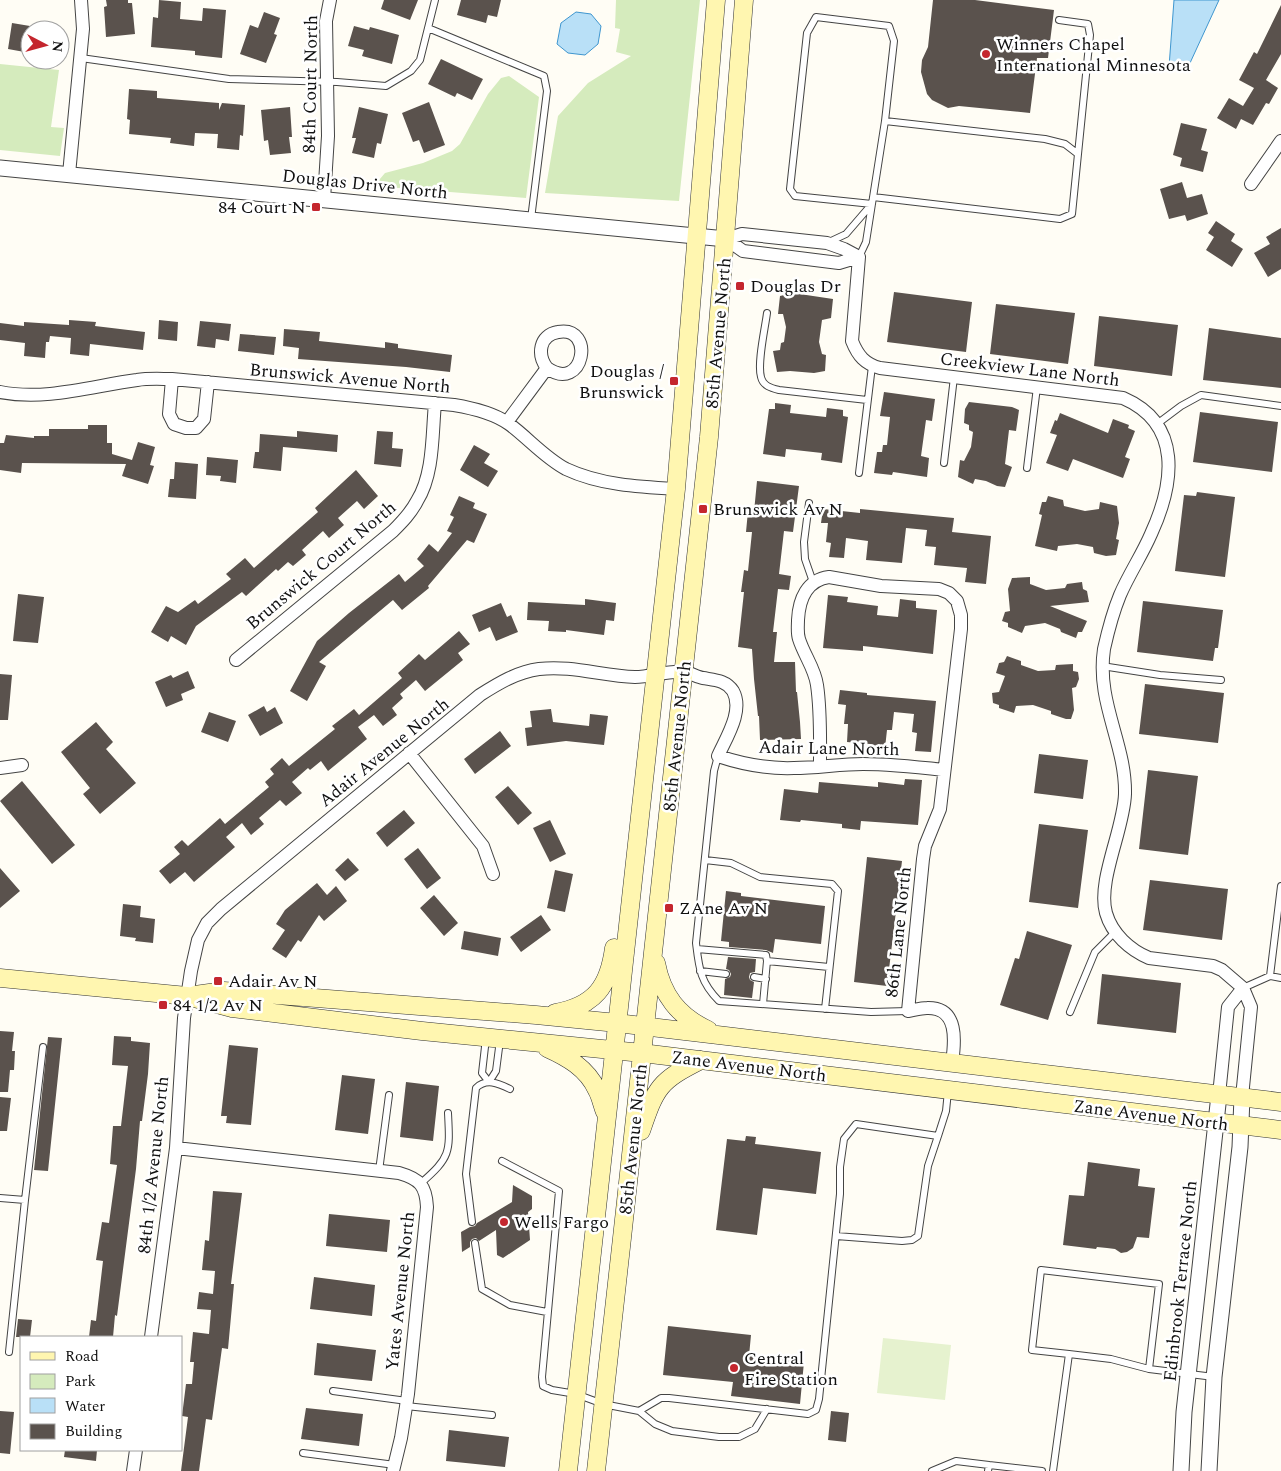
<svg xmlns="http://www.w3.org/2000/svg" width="1281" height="1471" viewBox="0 0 1281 1471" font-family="Spectral,serif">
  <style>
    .green { fill: #d5ebbd }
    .pitch { fill: #e6f2cf }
    .water { fill: #b9e0f7; stroke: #3f96cf }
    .building { fill: #5a524d }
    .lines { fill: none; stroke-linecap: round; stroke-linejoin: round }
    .service-casing { stroke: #444; stroke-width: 8 }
    .minor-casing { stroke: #444; stroke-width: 14 }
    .tertiary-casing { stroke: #444; stroke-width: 17 }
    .secondary-casing { stroke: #333; stroke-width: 19 }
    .service { stroke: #fff; stroke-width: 6 }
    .minor { stroke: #fff; stroke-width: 12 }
    .tertiary { stroke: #fff; stroke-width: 15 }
    .secondary { stroke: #fff6b0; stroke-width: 18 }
    .poi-dot { fill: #c4262e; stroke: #fff; stroke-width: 2 }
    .labels { text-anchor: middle; stroke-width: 5; stroke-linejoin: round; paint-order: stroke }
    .poi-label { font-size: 18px; fill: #111; stroke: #fff; text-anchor: start }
    .street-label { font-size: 18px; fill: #111; stroke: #fff }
  </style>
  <rect width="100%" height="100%" fill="#fffdf5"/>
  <path class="green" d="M616,0H700L679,201L545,193L558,116L588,83L631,56L616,52L620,29L615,28Z
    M0,64L59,70L51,127L64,128L60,156L0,150Z
    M509,76L539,97L526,198L374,186L385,173L423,163L452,151L460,144L488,94L501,78Z"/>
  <path class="pitch" d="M883,1338L951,1345L945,1400L877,1393Z"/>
  <path class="water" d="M1174,0H1219L1190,63L1169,67Z
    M576,12L591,14L601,26L598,44L585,55L568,53L557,44L561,23Z"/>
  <path class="building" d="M106,0H128V3H132L135,34L106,37L104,7L107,6Z
    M159,0L181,2L180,19L202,21L203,8L226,10L222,58L195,55V51L151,47L153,17L158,18Z
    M384,0H418L410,20L381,9Z
    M461,0H501L497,17L488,15L486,23L457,15Z
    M933,0H975L1054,10L1048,58H1037L1030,113L959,106L948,108L932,100L927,94L921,72L922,60L928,47Z
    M1281,5V54L1266,80L1278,88L1269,104L1266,103L1253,125L1241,119L1236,129L1217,118L1229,98L1243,106L1254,88L1239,80L1254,52L1257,54Z
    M264,12L280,18L274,34L277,35L266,63L240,54L250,25L258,28Z
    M12,23L30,26V53L8,49Z
    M354,26L369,30L370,27L399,35L392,64L362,56L364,50L348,46Z
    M441,59L483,79L472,100L457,93L455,97L428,84Z
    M129,89L157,91V98L219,103V110L222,103L245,105L243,136L240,135L239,150L217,148L218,134L195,133L194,146L170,143L171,138L129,134L130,120L127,119Z
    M429,102L445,145L424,153L419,140L413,142L402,113Z
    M290,107L292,137H289L291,153L270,155L268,140L264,141L261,110Z
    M359,107L388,114L381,144L377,143L374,158L352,153L356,138H352Z
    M1181,123L1207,129L1201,150L1208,152L1203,172L1180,166L1182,158L1173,155Z
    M1182,182L1187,198L1202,194L1208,214L1187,221L1185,215L1169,219L1160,189Z
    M1216,221L1235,234L1231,241L1243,249L1232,267L1206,250L1214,237L1208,233Z
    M1281,228V269L1268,277L1254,253L1270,244L1266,237Z
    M894,292L972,302L966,352L887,342Z
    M793,293L833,299L831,318L822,320L819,342L822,354L826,355L825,371L814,373L790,371L777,372L773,351L780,350L781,343L784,342L786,327L783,314H778L780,296Z
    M996,304L1075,313L1068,364L990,354Z
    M1099,316L1178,325L1172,376L1094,366Z
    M69,320L96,322L95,326L145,332L143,350L90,344L89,356L70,354L71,338L50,336L49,342H46L45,358L24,356L25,343L0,340V323L24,326V322L69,325Z
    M159,320L178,322L177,341L158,339Z
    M200,321L231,324L229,341L216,339L215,348L197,346Z
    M1209,328L1281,338V388L1203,380Z
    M284,329L320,332L319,341L385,348V342L398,344V348L452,355L450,372L406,367L298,359L299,348L283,346Z
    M240,334L276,337L274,355L238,351Z
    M884,392L935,399L932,421L926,420L921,456L929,458L927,477L893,472L892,475L874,473L877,452H882L883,445H887L890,417L880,416Z
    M969,402L1012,407L1019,410L1016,431L1009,430L1005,464L1012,467L1005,487L997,486L986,481L975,479L973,484L958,477L960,460L964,461L971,447L973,432L969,430V425L964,423L965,409Z
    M775,403L791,405L790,413L826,417L827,408L843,410V416L848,417L842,463L821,460L822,453L786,449L785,457L763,454L769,409H775Z
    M1200,412L1278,422L1272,472L1193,462Z
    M1060,413L1108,433L1113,419L1129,425L1128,428L1135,431L1125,457L1130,459L1123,478L1073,459L1068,471L1046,463L1057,435L1050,433L1055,420L1057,421Z
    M88,425H107V443H112V454L132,460L138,442L155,447L150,465L154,466L148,484L122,476L126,464L22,463L21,473L0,470V443H4L6,435L34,438V436H49V429H88Z
    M297,431L338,435L337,452L283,447L281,471L253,468L255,452H259L260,434L297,437Z
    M377,431L393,432L392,448L403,449L401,467L374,464Z
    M474,445L490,454L484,463L498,471L488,487L460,470Z
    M207,457L238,460L236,483L220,481L221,476L206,475Z
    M175,462L198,464L196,499L168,497L170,479H174Z
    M356,470L378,496L364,509L357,501L338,518L344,525L329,538L323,531L302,550L306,555L293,566L288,562L278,571L276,569L246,596L242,592L196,626L186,645L171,636L168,642L151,632L166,606L178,612L195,600L198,604L231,579L226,574L245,558L254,568L318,512L315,508Z
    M757,481L799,486L793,532L784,531L779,574L791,576L789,590L778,589L773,632H777L774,662H795L796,692H797L800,722L801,739L760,740L759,716H758L754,679L752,649L738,647L744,592H741L744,570L748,571L752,532H746L748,511L754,512Z
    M1197,492L1235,497L1225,577L1175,571L1184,495L1196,496Z
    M459,496L475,503L473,508L487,514L474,543L467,540L428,586L429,588L402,610L393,600L319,662L326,666L307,701L290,691L317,641L349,613L399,574L405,582L424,566L417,559L429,544L438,552L452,533L447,531L454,517L450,515Z
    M1048,496L1063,500L1064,506L1085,511L1099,509L1100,502L1117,506L1119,523L1116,539L1119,540L1116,555L1106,556L1094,553L1093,547L1077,544L1058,546L1057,551L1035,546L1042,515L1039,514L1042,502H1046Z
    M823,509L860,513V509L954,518L952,532L991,536L986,584L965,582L967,568L934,565L936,547L925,546L927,530L906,528L902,563L866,560L868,541L846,538L844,558L829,557L831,543L826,542L828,523H821Z
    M1030,577V584L1046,590L1065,588L1067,584L1082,582L1083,589L1087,591L1089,602L1050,606L1087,621L1082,632H1078L1076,638L1061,632L1060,629L1045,623L1025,626L1022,633L1008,627V623L1002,621L1005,612L1010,611L1008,589L1012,578Z
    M18,594L44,597L38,643L13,641Z
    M828,595L848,597L847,602L878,606L877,615L898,617L900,599L916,601V608L937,610L933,654L863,646V651L823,648Z
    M585,599L616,603L614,621L606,620L604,635L566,630V632L548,631L549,621L527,620L528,602L585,605Z
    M1143,601L1223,610L1218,648H1215L1213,661L1137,652Z
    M501,603L507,617L511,615L518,632L496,641L490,627L479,632L472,615Z
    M459,631L470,644L458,653L463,660L425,691L416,680L400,694L403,698L392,708L397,715L383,726L374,715L358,727L367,739L328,771L321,761L310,770L308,768L292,782L302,793L286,806L280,800L259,818L264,824L251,835L242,823L226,837L235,847L194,882L185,872L170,884L159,871L180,854L174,847L182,840L188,846L220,818L225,824L269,787L265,782L274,774L270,769L282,758L289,766L335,729L332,726L354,709L359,715L402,678L398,673L419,654L425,660Z
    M1007,656L1021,661V665L1038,671L1055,670L1056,665L1073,664V671L1078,672L1079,679L1076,687L1072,688L1074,710L1071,719H1066L1051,714V711L1033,705L1016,706L1014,713L999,708V705L993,703L992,693L999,692L1005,676L996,673L999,663L1004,662Z
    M188,671L195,688L181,694L183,700L166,707L155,682L171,675L173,678Z
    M0,674L12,675L8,720H0Z
    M1145,684L1224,693L1218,743L1139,734Z
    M840,690L867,693V695L936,701L931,752L915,751L917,733L912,732L914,714L894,712L892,730H887L885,748L870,747V744L847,742L848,724H844L846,705L838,704Z
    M264,706L267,712L275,707L283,723L260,736L248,715Z
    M551,709L553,722L589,726L590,714L608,716L604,745L566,741L527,746L525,728L532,727L530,711Z
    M209,712L236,721L228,742L201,732Z
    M96,722L113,742L106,749L136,783L100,814L83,794L90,788L61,752Z
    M500,731L511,746L475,774L464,759Z
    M1039,754L1088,760L1083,799L1034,793Z
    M1148,770L1198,776L1188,855L1139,849Z
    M905,779L922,780L918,825L861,821L860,830L842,828V824L801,820L800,822L780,820L784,789L818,793L819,782L878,787V782L904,785Z
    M22,781L75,845L52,864L0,801Z
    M508,786L532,813L518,825L495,797Z
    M404,810L415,823L387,847L376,833Z
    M550,820L566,854L550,862L533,828Z
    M1039,824L1088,830L1078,908L1029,902Z
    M418,848L441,878L427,889L404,859Z
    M867,857L902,861L887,986L854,982Z
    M348,858L359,870L345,881L335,870Z
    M0,868L20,891L0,908Z
    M555,870L573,874L565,912L547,908Z
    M1150,880L1228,889L1222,940L1143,930Z
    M317,883L327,895L336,886L347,901L324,921L319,915L301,942L298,940L286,958L272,949L285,930L276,924L285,910Z
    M726,891L741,893V896L825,906L821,944L775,939L773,953L766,950L729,947V942L721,941Z
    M434,895L458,923L444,936L420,908Z
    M123,904L141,906L140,917L155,919L153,943L135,941L136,938L120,936Z
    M541,915L551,930L521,952L510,937Z
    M464,931L501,938L498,956L461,949Z
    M1027,931L1072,945L1048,1020L1000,1005L1015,958L1019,959Z
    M728,957L756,959L755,972L750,973L749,977L750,980L754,982L752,998L724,995L725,979L730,977L731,974L729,970L726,969Z
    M1102,974L1181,983L1176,1033L1097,1024Z
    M0,1031L14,1032L12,1051H15L14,1070H10L8,1092H0Z
    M114,1036L131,1037V1041L150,1043L148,1074L142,1121H140L136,1169L117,1316L115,1315L113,1337H89L91,1320L96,1321L103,1261L96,1260L102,1222L109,1223L117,1165L110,1164L113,1126H121L128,1066L112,1065Z
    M48,1037L62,1038L48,1171L34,1170Z
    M229,1045L258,1048L251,1125L226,1123L227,1116H221Z
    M342,1075L375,1079L368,1134L335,1130Z
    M406,1082L439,1086L433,1141L400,1137Z
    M0,1097L11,1098L7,1131H0Z
    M746,1136L756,1137L755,1144L821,1152L816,1194L763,1188L757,1235L716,1230L727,1139L745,1141Z
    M1088,1162L1140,1169L1138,1186L1155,1188L1149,1238L1137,1237L1133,1248L1127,1252L1121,1253L1115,1249L1107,1248L1097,1247L1096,1249L1063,1245L1069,1195L1084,1196Z
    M513,1185L532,1196V1209L528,1212L530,1240L503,1258L497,1255L496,1230L479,1241L476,1238L472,1239L470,1242V1247L462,1252L461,1232L470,1227L475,1226L477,1223L512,1202Z
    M213,1191L242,1193L231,1284H234L228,1349L222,1348L212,1420L206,1419L199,1471H181L188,1417L182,1416L186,1384H192L194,1362H190L193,1332L209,1334L211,1310L197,1309L199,1292L213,1294L215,1271L202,1270L205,1240L209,1241Z
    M329,1214L390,1220L387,1252L326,1246Z
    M314,1277L375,1285L372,1316L310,1309Z
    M18,1319L32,1320L30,1337H16Z
    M668,1326L751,1335L749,1356L804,1362L800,1404L731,1396L733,1382L663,1375Z
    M317,1343L376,1350L372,1381L314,1375Z
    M306,1408L363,1414L359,1446L301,1439Z
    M0,1411L14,1412L10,1454L0,1453Z
    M831,1411L849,1413L846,1442L828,1440Z
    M449,1430L509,1437L505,1467L446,1461Z
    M65,1450H97L96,1461L64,1457Z"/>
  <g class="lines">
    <g class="service-casing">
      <path id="service" d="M1059,20L1088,24L1090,35L1078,154
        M428,28L544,76L547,91L531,219
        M81,58L229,79L337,82L386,86L411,71L420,60L435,0
        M872,204L795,196L790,189L807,33L816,17L889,26L894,41L885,121L1045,139L1065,144L1078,154L1072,214L1060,219L873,197
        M829,242L846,234L871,205
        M859,257L866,242L885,121
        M767,313C765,329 757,363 761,377C763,386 771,388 779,390L867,400
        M1157,424L1181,406L1201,395L1281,406
        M944,463L954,377
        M1027,468L1037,387
        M859,473L872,366
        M809,503L804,542L805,559L813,582
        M1102,666L1160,675L1221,680
        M718,756L714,771L696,943C699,968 700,982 719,1001L871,1012L908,1011
        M705,860L731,863L760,877L832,884L838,891L825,1009
        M697,949L766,955L767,961
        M700,971L726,974
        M1270,976L1281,886
        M754,977L766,979
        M1243,988L1270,976L1281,978
        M763,1004L767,961L829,967
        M1070,1012L1095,952L1115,932
        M486,1038L482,1073L489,1082L496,1071L500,1040
        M502,1161L559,1191L542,1377L543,1386L552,1390L576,1394L603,1404L639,1411L655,1424L672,1431L719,1437H739L755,1429L767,1409
        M379,1171L389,1095
        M421,1183C451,1157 450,1152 448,1113
        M0,1198L25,1200L43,1047
        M472,1222L466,1174L476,1088C486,1078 498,1083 510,1089
        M836,1236L902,1241L912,1240L918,1236L928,1166L938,1136
        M475,1243L482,1289L510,1305L547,1312
        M9,1352L25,1200
        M1069,1354L1032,1350L1041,1270L1159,1284L1149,1369
        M333,1391L407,1401
        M406,1406L492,1415
        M639,1411L661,1398H669L808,1414L816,1410L819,1399L840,1194V1167L844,1139L856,1124L938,1136L946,1111L948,1091
        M303,1453L395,1465
        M932,1471L956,1461L989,1465
        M988,1471L989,1465L1042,1471
        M1053,1471L1069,1354L1111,1359L1149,1369L1214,1377"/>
    </g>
    <g class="minor-casing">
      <path id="minor" d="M69,174L83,29L81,0
        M1251,184L1281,141
        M324,199L328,136L326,21L330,0
        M726,239L743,251L839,263L859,257
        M726,239L742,234L827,243L844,249L859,257
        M859,257L852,341C858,356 865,364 880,368L1123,398C1183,424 1174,484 1151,534C1142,555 1129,574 1120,595C1113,612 1108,631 1104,649C1096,703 1126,743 1125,794C1124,829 1097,881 1106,913C1112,934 1130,950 1149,958L1213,966L1222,970L1243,988L1251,1007L1242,1097
        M172,379L169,414L174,424L186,428H196L204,419L208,382
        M0,392C46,401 92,386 137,380C149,378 161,379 172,379L454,405C472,408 494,413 509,424C528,438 545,458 566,469C600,485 639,487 676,489
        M507,422L547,368C584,394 596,325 558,332C539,335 537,355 547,368
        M236,660L393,531C402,522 411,513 417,501C434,474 432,434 435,403
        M409,753L483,846L493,874
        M820,766C820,740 821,712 817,685C815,669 804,655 799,639C797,633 798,626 798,620C799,599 807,580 829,577L881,586L939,589L949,593L957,601L961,615V629L940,809L925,846L923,859L908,1011C914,1010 921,1008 927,1008C959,1007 955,1042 952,1063
        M0,768L22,765
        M1219,1095L1228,1007L1243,988
        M176,1148L399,1173C420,1179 426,1186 427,1207L408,1394L401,1438L393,1471
        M151,1337L176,1148L184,1018L191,971L198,940L207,923L221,909L480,695C499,683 517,672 539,669C571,665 603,676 635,677C651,677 668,670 684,672C691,673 697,677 703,678C714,680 726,680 733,691C744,711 726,738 718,756C742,764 768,769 794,768C817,768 840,764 863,764C890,764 917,767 944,770
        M133,1471L136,1450"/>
    </g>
    <g class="tertiary-casing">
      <path id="tertiary" d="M0,168L726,239
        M1181,1471L1184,1412L1219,1095
        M1209,1471L1214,1377L1240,1147L1242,1097"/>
    </g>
    <g class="secondary-casing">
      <path id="secondary" d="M656,963C662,995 678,1016 708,1030
        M0,978L187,996L232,1008L422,1031L642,1053L1281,1130
        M195,995L224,991L536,1015L617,1023L1281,1102
        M555,1013C595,1006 609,986 614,948
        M547,1048C567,1057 587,1068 597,1090C601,1097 602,1105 605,1112
        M641,1131C656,1087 659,1081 701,1060
        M568,1471L676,489L716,0
        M596,1471L622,1238L709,437L744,0"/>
    </g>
    <use href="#service" class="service"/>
    <use href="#minor" class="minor"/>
    <use href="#tertiary" class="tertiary"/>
    <use href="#secondary" class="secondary"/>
  </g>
  <g class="poi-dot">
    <circle cx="986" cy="54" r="5"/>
    <rect x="311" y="202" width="10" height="10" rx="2.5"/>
    <rect x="735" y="281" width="10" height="10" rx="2.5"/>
    <rect x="669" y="376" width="10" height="10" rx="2.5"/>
    <rect x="698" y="504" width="10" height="10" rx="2.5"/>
    <rect x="664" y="903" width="10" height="10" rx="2.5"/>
    <rect x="213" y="976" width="10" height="10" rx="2.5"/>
    <rect x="158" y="1000" width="10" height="10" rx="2.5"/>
    <circle cx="504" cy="1222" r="5"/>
    <circle cx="734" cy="1368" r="5"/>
  </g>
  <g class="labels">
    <g class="poi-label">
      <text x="996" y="50">Winners Chapel<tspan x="996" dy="21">International Minnesota</tspan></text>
      <text x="306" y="213" text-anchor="end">84 Court N</text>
      <text x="750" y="292">Douglas Dr</text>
      <text x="664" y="377" text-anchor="end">Douglas /<tspan x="664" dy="21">Brunswick</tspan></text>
      <text x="713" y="515">Brunswick Av N</text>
      <text x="679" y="914">ZAne Av N</text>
      <text x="228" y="987">Adair Av N</text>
      <text x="173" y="1011">84 1/2 Av N</text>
      <text x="514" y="1228">Wells Fargo</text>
      <text x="744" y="1364">Central<tspan x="744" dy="21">Fire Station</tspan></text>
    </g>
    <g class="street-label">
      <text transform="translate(310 84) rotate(-89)" y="6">84th Court North</text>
      <text transform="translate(365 184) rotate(6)" y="6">Douglas Drive North</text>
      <text transform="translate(718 333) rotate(-85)" y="6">85th Avenue North</text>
      <text transform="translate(1030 369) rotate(7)" y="6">Creekview Lane North</text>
      <text transform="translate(350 378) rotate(5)" y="6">Brunswick Avenue North</text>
      <text transform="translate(321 565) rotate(-40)" y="6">Brunswick Court North</text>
      <text transform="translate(677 736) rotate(-84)" y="6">85th Avenue North</text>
      <text transform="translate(829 748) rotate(1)" y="6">Adair Lane North</text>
      <text transform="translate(384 752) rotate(-39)" y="6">Adair Avenue North</text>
      <text transform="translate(898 932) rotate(-84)" y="6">86th Lane North</text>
      <text transform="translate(749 1066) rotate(7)" y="6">Zane Avenue North</text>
      <text transform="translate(1151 1115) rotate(7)" y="6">Zane Avenue North</text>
      <text transform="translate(633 1139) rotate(-84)" y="6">85th Avenue North</text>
      <text transform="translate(153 1165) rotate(-84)" y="6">84th 1/2 Avenue North</text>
      <text transform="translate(1180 1281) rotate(-84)" y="6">Edinbrook Terrace North</text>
      <text transform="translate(400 1291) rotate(-84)" y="6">Yates Avenue North</text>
    </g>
  </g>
  <rect x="20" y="1336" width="162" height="115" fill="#ffffff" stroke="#a0a0a0"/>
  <rect x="30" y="1352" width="25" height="8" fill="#fff6b0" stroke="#a0a0a0"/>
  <text x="65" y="1361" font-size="15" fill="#111111">Road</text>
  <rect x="30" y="1374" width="25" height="15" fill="#d5ebbd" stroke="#a0a0a0"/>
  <text x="65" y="1386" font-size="15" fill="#111111">Park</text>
  <rect x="30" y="1398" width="25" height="15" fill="#b9e0f7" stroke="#a0a0a0"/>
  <text x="65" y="1411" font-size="15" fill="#111111">Water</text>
  <rect x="30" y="1424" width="25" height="15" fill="#5a524d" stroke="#a0a0a0"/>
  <text x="65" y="1436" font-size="15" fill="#111111">Building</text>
  <g transform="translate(45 45) rotate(96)"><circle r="24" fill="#ffffff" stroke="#a0a0a0"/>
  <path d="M0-4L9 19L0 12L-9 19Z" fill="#c4262e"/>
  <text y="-8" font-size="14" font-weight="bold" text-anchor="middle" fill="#111111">N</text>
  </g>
</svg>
